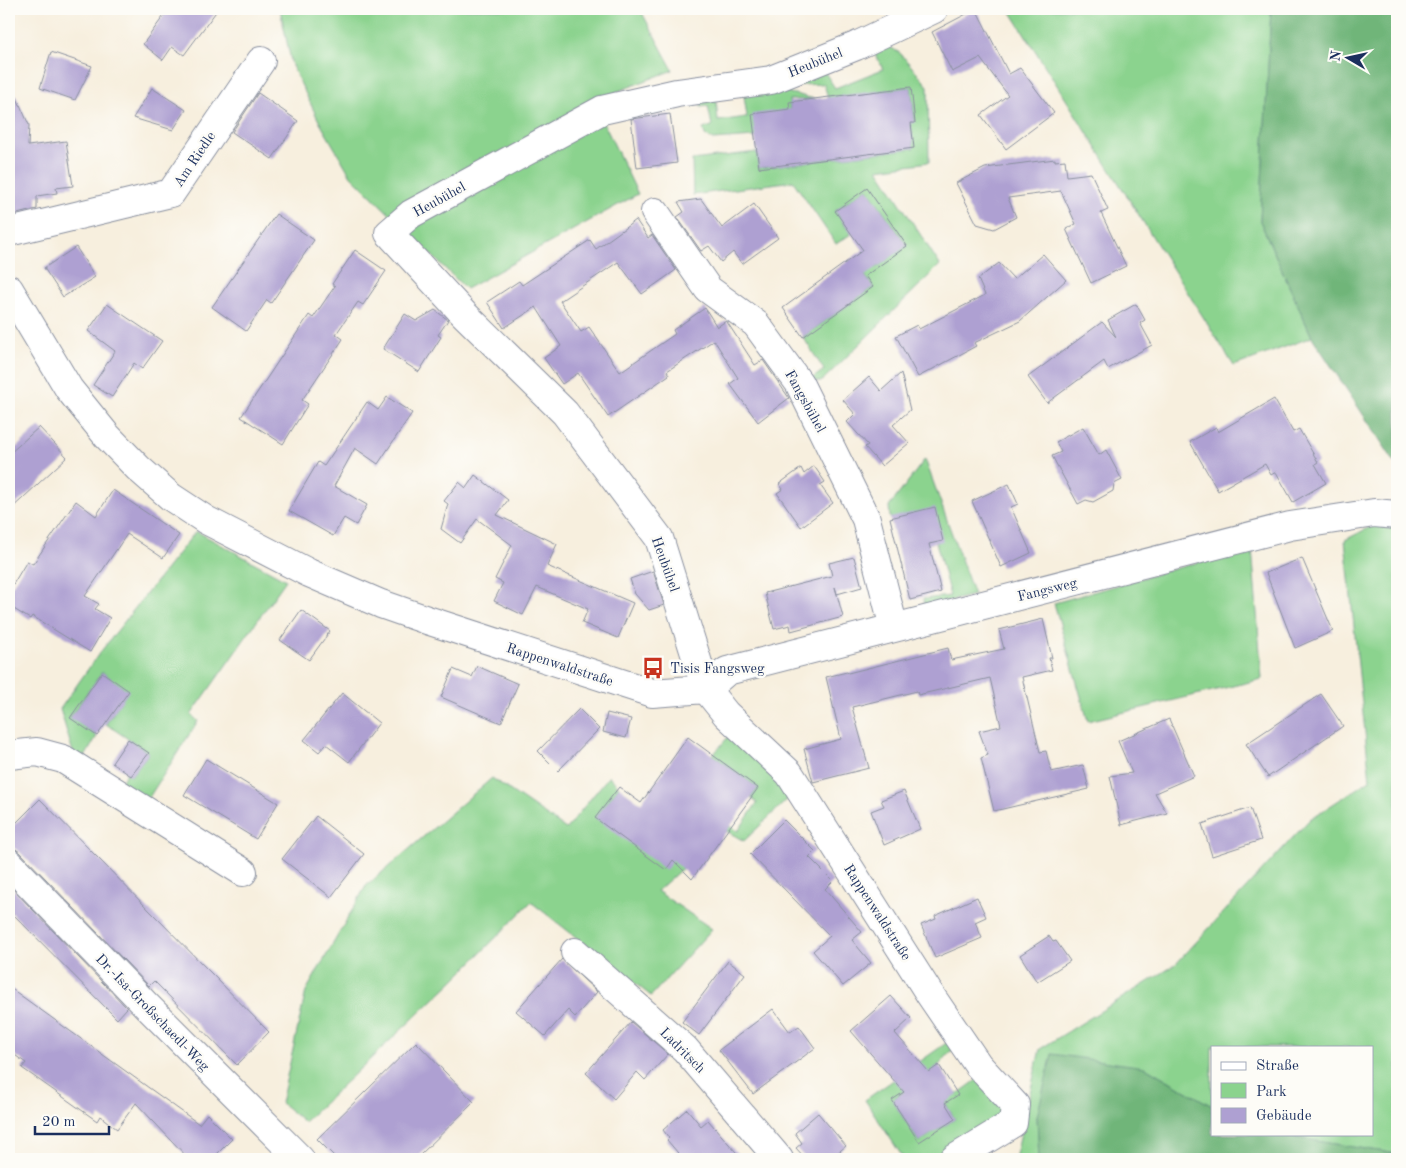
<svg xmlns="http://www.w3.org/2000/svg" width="1406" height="1168" viewBox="0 0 1406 1168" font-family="'Old Standard TT',serif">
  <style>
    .green { fill: #8bd38e; stroke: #538176 }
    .forest { fill: #70b579; stroke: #46726c }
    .building { fill: #aea0d2 }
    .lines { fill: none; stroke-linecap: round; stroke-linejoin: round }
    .minor-casing { stroke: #898f9e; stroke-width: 30 }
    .minor { stroke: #fff; stroke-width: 28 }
    .labels { text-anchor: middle; stroke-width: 5; stroke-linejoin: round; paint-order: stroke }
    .street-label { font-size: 14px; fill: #1b2f5e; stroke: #fdfcf7 }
    .poi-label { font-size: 14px; fill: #1b2f5e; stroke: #fdfcf7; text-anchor: start }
  </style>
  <rect width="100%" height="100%" fill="#fdfcf7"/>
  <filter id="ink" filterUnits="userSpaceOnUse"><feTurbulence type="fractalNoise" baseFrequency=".02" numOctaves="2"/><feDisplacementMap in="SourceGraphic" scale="10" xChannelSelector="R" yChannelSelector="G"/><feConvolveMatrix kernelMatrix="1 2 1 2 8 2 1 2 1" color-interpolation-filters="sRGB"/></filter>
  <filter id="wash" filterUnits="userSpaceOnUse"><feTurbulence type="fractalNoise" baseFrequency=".0096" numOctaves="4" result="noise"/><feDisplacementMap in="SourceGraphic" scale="20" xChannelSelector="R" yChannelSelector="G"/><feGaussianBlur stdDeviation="1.12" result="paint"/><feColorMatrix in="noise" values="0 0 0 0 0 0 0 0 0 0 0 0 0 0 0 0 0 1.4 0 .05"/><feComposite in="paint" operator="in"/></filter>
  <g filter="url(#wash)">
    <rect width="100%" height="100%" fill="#f7efde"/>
    <path class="green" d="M280,9H640L673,70L593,101L638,194L466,289L351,176L320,123L292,66Z
      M1009,9H1271L1260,221L1312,337L1234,366Z
      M884,43L901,54L928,86L929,162L878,169L940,265L821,382L810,380L824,370L803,337L873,287L853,258L876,268L907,245L867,188L835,211L851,234L836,244L793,181L693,195L692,160L757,152L759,168L914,148L911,123L915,122L911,87L828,98L824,84L800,85L799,80L824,71L835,88L883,69L872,49Z
      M772,91L786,92L815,99L789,100L790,109L755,137L713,140L705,135L703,129L712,126L708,106L701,107V102L716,99L718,121L747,117L744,96Z
      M925,459L974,595L925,607L923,599L950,596L936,542L890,518L889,507Z
      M1397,513V1154L1273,1134H1372V1047H1212V1106L1145,1067L1037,1116L1039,1159H1015L1040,1049L1175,965L1310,819L1370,780L1345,540Z
      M196,531L286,580L191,715L198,721L146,802L120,785L126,773L131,776L149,753L106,724L128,691L102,672L70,717L97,736L81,764L75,759L60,709L98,655Z
      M1252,547L1262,679L1088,721L1054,603Z
      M728,737L768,768L790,797L744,841L725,830L657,891L712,929L651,996L531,902L457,977L304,1122L281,1103L306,991L366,886L492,778L566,829L609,776L619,787L596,818L708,812L738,831L757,803L751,798L758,788L713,755Z
      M952,1039L954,1048L939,1065L892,1100L919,1142L955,1119L945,1103L981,1077L1002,1104L1001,1118L933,1159H904L865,1100Z"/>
    <path class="forest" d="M1271,9H1397V466L1312,337L1260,221Z
      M1052,1054L1145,1067L1212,1106V1134H1273L1397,1154V1159H1039L1037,1116Z"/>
    <g id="blocks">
      <path class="building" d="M169,9H218L184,55L172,47L163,60L143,44Z
        M976,9L1009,74L1020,68L1054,113L1006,149L981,115L1008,95L980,58L952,72L932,32Z
        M51,52L92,66L75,100L40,88Z
        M9,80L29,125L28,146L66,141L73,186L56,188L57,193L37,196V209L13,215L15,190L9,147Z
        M911,87L915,123H911L914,148L759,168L752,114L790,109L789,102Z
        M152,88L186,110L173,130L133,118Z
        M258,93L298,121L272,159L232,132Z
        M670,114L677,163L637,168L631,119Z
        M1055,159V161L1065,160L1067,176L1091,173L1108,210L1101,213L1126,266L1091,283L1066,229L1076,224L1061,191L1008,198L1016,217L994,229L977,224L956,183L985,168Z
        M867,188L907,246L865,276L873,287L803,337L783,308L863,250L835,211Z
        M701,199L722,228L754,204L778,238L742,264L733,252L721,262L709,246L701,251L677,217L684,212L678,202Z
        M276,214L314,240L271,303L267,300L246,331L212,307Z
        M636,220L648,238L652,235L676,270L642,294L618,262L560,301L581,332L589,327L620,372L675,334L673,330L705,308L717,327L726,321L727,322L755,365L763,360L789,398L758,422L730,384L738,378L714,340L667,371L669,375L608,417L578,373L562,384L544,358L561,346L536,307L504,328L487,302L519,281L522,285L590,240L596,249Z
        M76,247L95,277L63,297L44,268Z
        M355,250L386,271L363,305L358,302L336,334L343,339L302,400L308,404L283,444L241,417L309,315L313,318L335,286L332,284Z
        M1043,254L1066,280L1020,321L974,343L976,346L918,377L896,336L917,325L919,329L985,295L978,279L999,263L1014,279Z
        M107,304L162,341L142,369L134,363L112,397L93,385L115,351L88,331Z
        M1136,304L1145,320L1140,323L1152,345L1108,369L1104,361L1047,403L1028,377L1102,322L1116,337L1108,320Z
        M435,310L448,320L438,335L441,337L419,372L383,349L405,314L416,321Z
        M901,373L910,410L893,425L909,443L882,466L865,447L868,445L847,422L855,414L843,400L869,377L881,391Z
        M387,397L412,413L378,464L355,448L334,486L367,505L356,525L344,518L333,536L289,511L318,462L324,466L367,402L378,410Z
        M1274,399L1293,432L1299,429L1318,462L1315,464L1326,483L1293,502L1276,472L1271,475L1265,464L1218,491L1190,442L1216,427L1218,432Z
        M39,427L67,457L9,511V454Z
        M1083,427L1099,455L1106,450L1122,480L1114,484L1113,491L1093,502L1086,500L1078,504L1052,456L1061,452L1056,442Z
        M814,466L825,482L820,485L833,503L801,527L777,493L783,489L779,484L801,468L804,474Z
        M475,475L508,500L497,515L557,544L547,566L633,603L618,638L582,623L588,609L537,587L523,615L494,601L503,583L495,579L512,545L477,519L460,543L441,529L448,504L444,501L459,482L466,488Z
        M1009,484L1018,504L1011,507L1031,553L1001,567L972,501Z
        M113,490L179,535L163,558L127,534L85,596L99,604L95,609L110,618L90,652L32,616L30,619L9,606V591L27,561L33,564L76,501L96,516Z
        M935,507L943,541L929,544L941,592L910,600L890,518Z
        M854,557L862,587L837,594L835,587L843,617L791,631L790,625L774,629L765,593L832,576L829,563Z
        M1302,558L1333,631L1295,648L1266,573Z
        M653,571L664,605L649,610L635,594L630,579Z
        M301,610L330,631L309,660L280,640Z
        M1043,619L1052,658H1049L1052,670L1022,677L1040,752L1046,751L1051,772L1083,765L1089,789L994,811L981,758L988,755L979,731L1001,726L990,678L918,695L917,691L852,707L869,768L813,782L804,749L841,739L826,677L847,672L848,673L948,648L951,660L1004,649L999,630Z
        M477,666L518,684L501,723L441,697L453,669L472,677Z
        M102,672L129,691L97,736L70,718Z
        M342,693L379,723L349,762L326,744L319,752L304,740Z
        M1321,694L1343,726L1268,777L1246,744Z
        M579,709L599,729L558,771L538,751Z
        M607,713L631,719L626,738L603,732Z
        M1169,719L1194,776L1155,793L1167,813L1121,825L1110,776L1132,773L1118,741Z
        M688,737L758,788L692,879L673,860L666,870L595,818L619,787L641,803Z
        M128,739L149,753L131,776L112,763Z
        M206,759L278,803L256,839L184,795Z
        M904,791L920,829L884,845L871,811L884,806L881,800Z
        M40,799L269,1032L237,1065L154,981L149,986L20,852L14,848H9V830Z
        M1250,808L1261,840L1212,856L1202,824Z
        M316,816L364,854L331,897L282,859Z
        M784,820L815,851L809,857L833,881L825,889L862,932L852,940L871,963L843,986L813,951L830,936L750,854Z
        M9,885L127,1008L117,1019L9,910Z
        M977,897L986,917L975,922L982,938L935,958L921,925L936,919L935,916Z
        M1049,936L1053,942L1056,941L1070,961L1037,982L1020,955Z
        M562,959L597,992L575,1017L568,1010L545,1036L516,1011Z
        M728,961L745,974L699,1035L682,1022Z
        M9,987L199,1124L207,1114L232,1139L212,1159H189L136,1103L117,1129L100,1116L97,1121L22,1068L26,1063L9,1051Z
        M891,996L911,1018L895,1033L929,1072L939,1065L958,1095L945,1103L955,1119L919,1142L892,1100L904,1092L851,1031Z
        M773,1009L790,1032L799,1026L815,1048L753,1094L719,1050Z
        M631,1022L668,1054L645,1080L637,1072L614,1099L586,1073Z
        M416,1042L474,1102L416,1159H337L317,1139Z
        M687,1109L701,1126L708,1120L742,1159H683L667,1140L669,1138L663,1130Z
        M818,1113L846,1146L830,1159H806L796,1148L802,1143L795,1133Z"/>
    </g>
  </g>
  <g filter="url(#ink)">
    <use href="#blocks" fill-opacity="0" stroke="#898f9e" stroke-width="1"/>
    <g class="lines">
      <g class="minor-casing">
        <path id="minor" d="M934,9L856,46L771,80L677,93L602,110L411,214L389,233L464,314L565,413L659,538L706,689L726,714L789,773L929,993L978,1065L1015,1105L1013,1123L954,1159
          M655,212L708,289L756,324L799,383L866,519L894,628
          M9,232L171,193L261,61
          M9,289L69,389L107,436L138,468L171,497L206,520L309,573L381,604L427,620L652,693L706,689
          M706,689L727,671L1290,526L1374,513L1397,515
          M9,755L37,752L63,759L243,872
          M9,863L146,1005L300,1159
          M575,952L685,1049L779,1159"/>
      </g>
      <use href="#minor" class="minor"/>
    </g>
  </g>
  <defs>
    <g id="bus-bare" transform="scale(1.725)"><path d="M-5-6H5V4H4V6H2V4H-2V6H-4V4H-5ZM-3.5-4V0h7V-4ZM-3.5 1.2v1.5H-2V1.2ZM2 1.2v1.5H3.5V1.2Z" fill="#c8321e" stroke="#fdfcf7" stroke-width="2.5" paint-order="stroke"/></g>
  </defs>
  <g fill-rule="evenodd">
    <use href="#bus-bare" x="653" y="668"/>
  </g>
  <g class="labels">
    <g class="street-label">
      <text transform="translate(815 62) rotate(-22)" y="5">Heubühel</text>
      <text transform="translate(194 159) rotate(-56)" y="5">Am Riedle</text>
      <text transform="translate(439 199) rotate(-29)" y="5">Heubühel</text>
      <text transform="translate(806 401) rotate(61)" y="5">Fangsbühel</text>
      <text transform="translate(666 564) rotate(70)" y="5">Heubühel</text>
      <text transform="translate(1047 589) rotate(-14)" y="5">Fangsweg</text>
      <text transform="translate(560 664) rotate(18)" y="5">Rappenwaldstraße</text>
      <text transform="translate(878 912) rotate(57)" y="5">Rappenwaldstraße</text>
      <text transform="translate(153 1012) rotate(46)" y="5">Dr.-Isa-Großschaedl-Weg</text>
      <text transform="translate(683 1050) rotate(45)" y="5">Ladritsch</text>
    </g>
    <g class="poi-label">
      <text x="670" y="673">Tisis Fangsweg</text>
    </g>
  </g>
  <rect width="1406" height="1168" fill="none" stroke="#fdfcf7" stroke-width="30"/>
  <rect x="1211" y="1046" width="162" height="90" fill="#fdfcf7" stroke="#a3aaba"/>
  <rect x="1221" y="1062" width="25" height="8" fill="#ffffff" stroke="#a3aaba"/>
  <text x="1256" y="1070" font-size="15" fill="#1b2f5e">Straße</text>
  <rect x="1221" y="1083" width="25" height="15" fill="#8bd38e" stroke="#a3aaba"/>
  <text x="1256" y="1096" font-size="15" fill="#1b2f5e">Park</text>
  <rect x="1221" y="1108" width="25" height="15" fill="#aea0d2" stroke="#a3aaba"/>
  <text x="1256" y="1120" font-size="15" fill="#1b2f5e">Gebäude</text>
  <g transform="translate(1348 58) rotate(279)" stroke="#fdfcf7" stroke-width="4" paint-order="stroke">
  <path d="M0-4L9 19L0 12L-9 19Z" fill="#1b2f5e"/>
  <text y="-8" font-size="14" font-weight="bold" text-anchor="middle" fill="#1b2f5e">N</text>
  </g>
  <path d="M35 1126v8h74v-8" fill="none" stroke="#1b2f5e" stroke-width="2.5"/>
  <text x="42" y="1126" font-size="15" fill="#1b2f5e" stroke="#fdfcf7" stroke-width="4" paint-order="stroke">20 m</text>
</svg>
